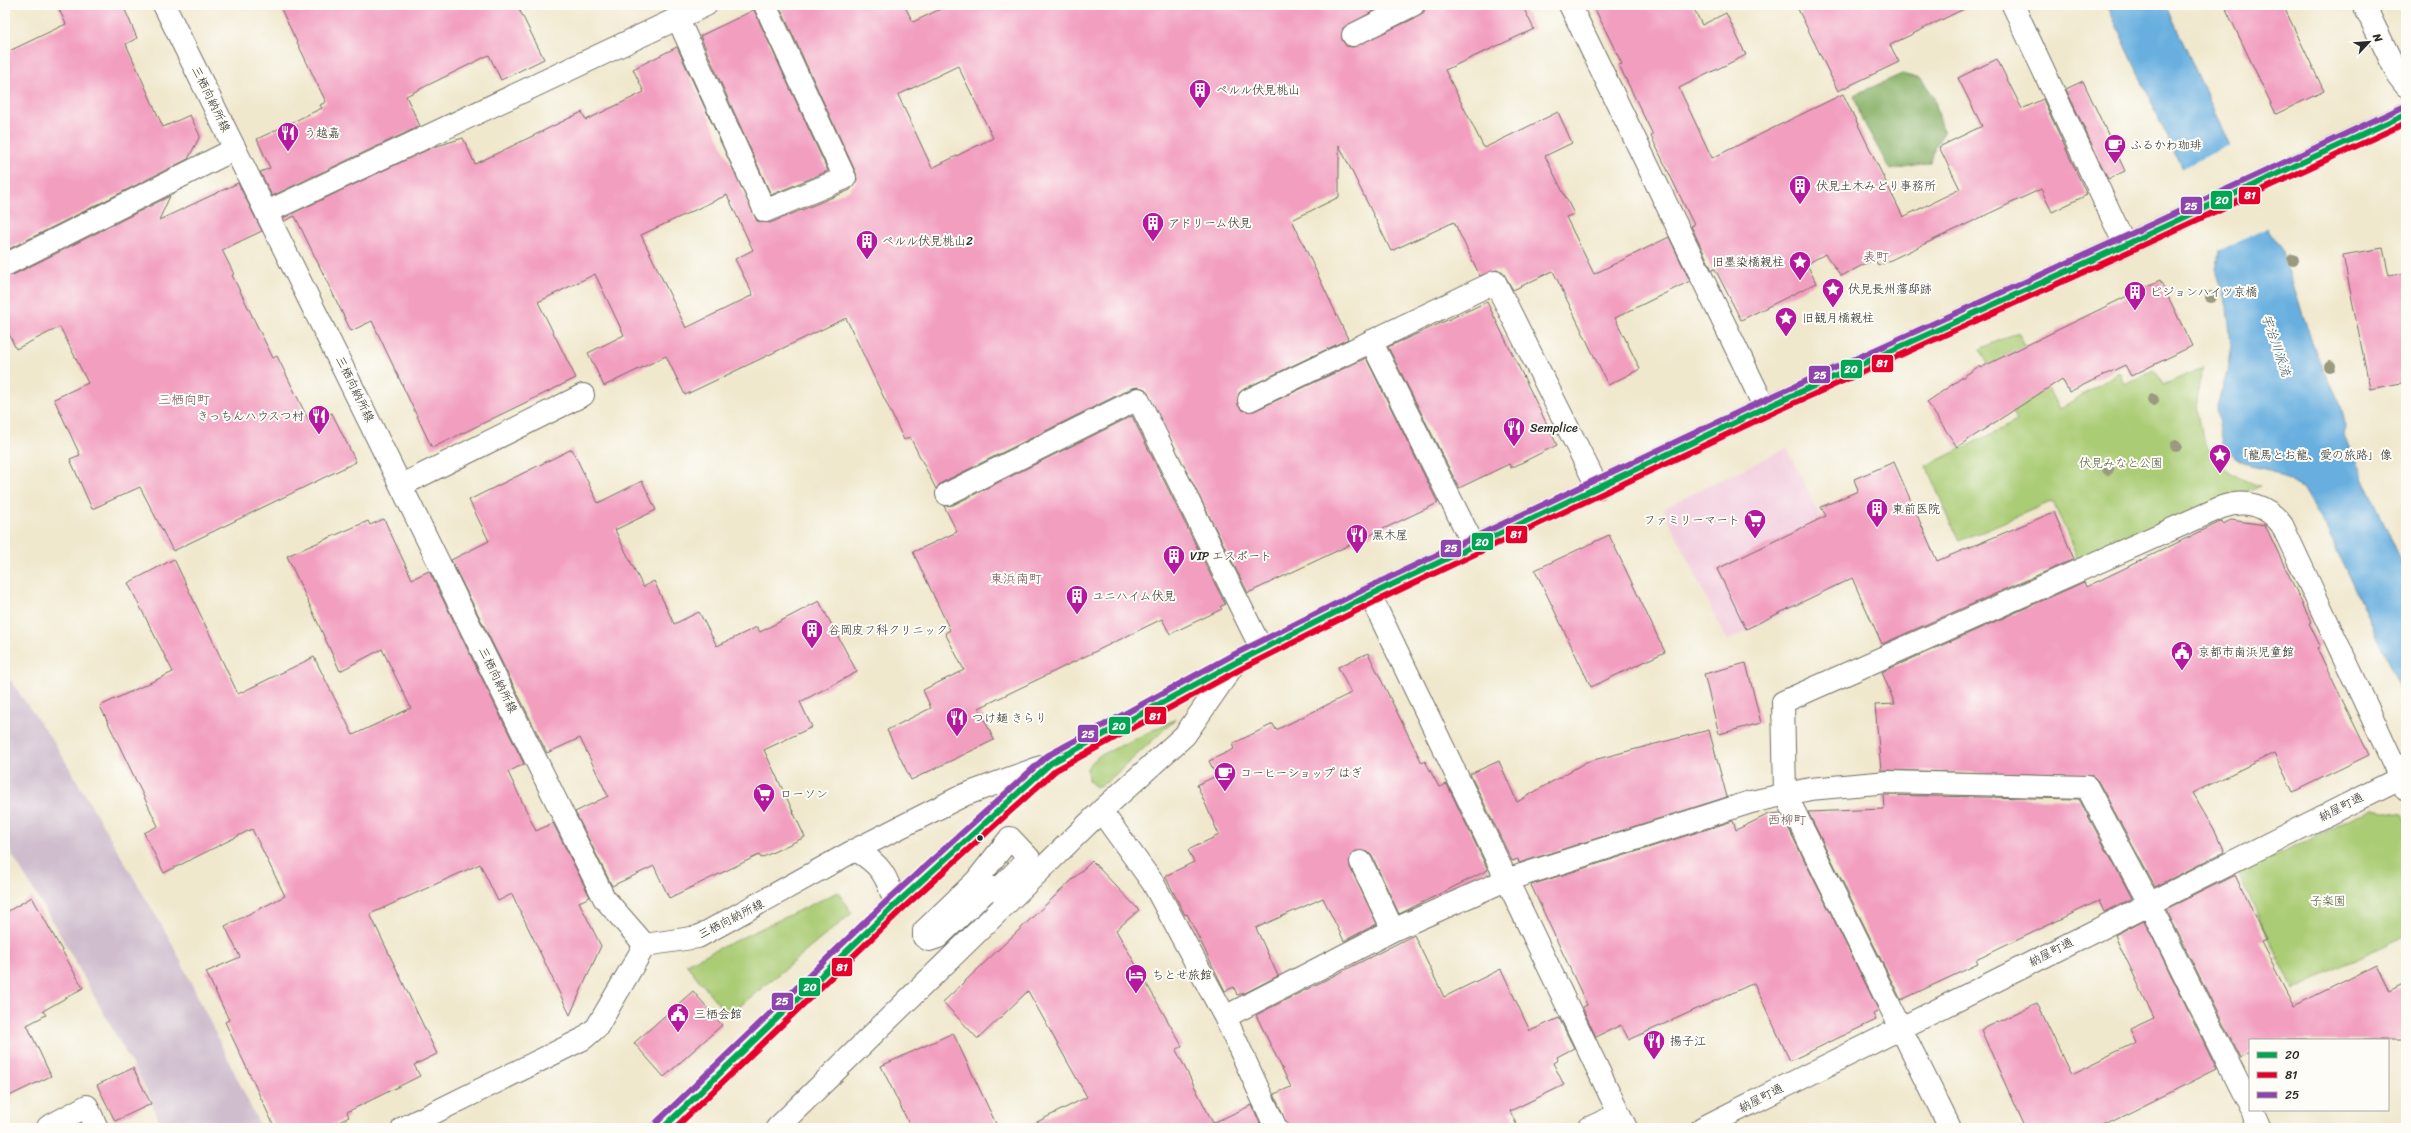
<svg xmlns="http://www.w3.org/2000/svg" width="2411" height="1133" viewBox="0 0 2411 1133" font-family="Sriracha,'Klee One',sans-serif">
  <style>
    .built { fill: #f3cfdf }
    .industrial { fill: #cfbdce }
    .green { fill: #aacc75; stroke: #6a7c50 }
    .forest { fill: #87b066; stroke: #596e48 }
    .water { fill: #68afdf; stroke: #4a6d85 }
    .pier { fill: #f0e8cd }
    .building { fill: #f29ebf; fill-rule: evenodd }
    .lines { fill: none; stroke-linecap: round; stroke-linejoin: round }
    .minor-casing { stroke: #706d64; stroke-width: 24 }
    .major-casing { stroke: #706d64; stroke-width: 24 }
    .minor { stroke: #fff; stroke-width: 22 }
    .major { stroke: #fff; stroke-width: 22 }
    .bus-1-casing { stroke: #fdfcf7; stroke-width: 9 }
    .bus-2-casing { stroke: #fdfcf7; stroke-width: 9 }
    .bus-3-casing { stroke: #fdfcf7; stroke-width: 9 }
    .bus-1 { stroke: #00a651; stroke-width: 6 }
    .bus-2 { stroke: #e4002b; stroke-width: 6 }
    .bus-3 { stroke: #8e44ad; stroke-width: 6 }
    .tree { fill: #999a80 }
    .bus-dot { fill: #2b2b2b; stroke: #fdfcf7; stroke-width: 1.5 }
    .labels { text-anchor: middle; stroke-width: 4; stroke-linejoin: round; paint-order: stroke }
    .poi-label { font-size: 12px; fill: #2b2b2b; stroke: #fdfcf7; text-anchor: start }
    .street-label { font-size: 12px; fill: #2b2b2b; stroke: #fdfcf7 }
    .park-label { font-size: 12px; fill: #515b41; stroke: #fdfcf7 }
    .neighbourhood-label { font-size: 13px; fill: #71535f; stroke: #fdfcf7 }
    .water-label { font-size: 13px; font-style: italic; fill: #40596a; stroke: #fdfcf7 }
    .line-badge { stroke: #fdfcf7; stroke-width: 1.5 }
    .badge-label { font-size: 11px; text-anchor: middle; font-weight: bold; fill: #fff }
  </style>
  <rect width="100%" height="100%" fill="#fdfcf7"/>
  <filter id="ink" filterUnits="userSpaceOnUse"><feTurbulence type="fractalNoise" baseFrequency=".025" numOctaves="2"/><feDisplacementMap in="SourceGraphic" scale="8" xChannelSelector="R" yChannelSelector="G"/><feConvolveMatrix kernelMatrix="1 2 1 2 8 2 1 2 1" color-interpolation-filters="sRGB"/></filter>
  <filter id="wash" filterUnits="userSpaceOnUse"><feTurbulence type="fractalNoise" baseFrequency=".012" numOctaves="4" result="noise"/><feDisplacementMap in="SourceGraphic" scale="16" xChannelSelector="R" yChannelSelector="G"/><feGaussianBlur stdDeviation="0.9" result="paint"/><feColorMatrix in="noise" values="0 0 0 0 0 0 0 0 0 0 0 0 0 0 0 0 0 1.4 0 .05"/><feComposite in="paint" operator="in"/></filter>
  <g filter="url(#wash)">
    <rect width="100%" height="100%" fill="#f0e8cd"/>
    <path class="built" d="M1787,448L1851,580L1727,641L1663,508Z"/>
    <path class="industrial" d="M5,673L57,747L172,943L261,1128H162L147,1091L58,931L5,843Z"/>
    <path class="green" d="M2018,332L2059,409L2120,372L2125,384L2155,370L2163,385L2203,368C2187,421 2204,471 2261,486L2081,566L2053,501L1959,541L1926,466L2017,421L1980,349Z
      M1176,719L1107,782L1096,787L1088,780L1087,768L1097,757Z
      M2372,809L2402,814L2406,822V935L2293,989L2238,873Z
      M838,892L852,913L728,1016L686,964Z"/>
    <path class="forest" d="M1902,74L1921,79L1933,95L1944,133L1935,146L1931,162L1890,170L1861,117L1854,95Z"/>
    <path class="water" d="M2107,5H2166L2268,230L2281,249L2315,351L2340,403L2346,427L2344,435L2406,571V701L2325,525L2303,488L2270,470L2250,466L2237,459L2223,443L2216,409L2227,373L2231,344L2227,307L2216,269L2220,252Z"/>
    <path class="pier" d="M2232,144L2269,227L2218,251L2180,169Z"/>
    <g id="blocks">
      <path class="building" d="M57,5H123L137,38L126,44L163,127L190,115L200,136L188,159L5,251V53L66,24Z
        M279,5H517L544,59L501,80L489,55L406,96L420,126L272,196L260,172L270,168L257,139L322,108L320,105L326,102Z
        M779,5H904L913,22L949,5H1385L1343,28L1342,40L1346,46L1353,47L1419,16L1424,12L1425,5H1522L1534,29L1445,70L1484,148L1558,112L1572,143L1545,156L1574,214L1566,217L1594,274L1669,237L1690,281L1615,318L1640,369L1608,385L1553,271L1513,290L1502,271L1496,270L1480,276L1454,222L1391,251L1339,145V197L1292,220L1348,339L1244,389L1239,393L1238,405L1242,410L1254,411L1366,358L1438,503L1248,593L1145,389L1139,387L1132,388L941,483L936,489L910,437L904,440L846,318L685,395L666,356L604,386L588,353L624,335L595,274L538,302L576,378L432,448L372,321L351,331L295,216L284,221L283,218L431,148L463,138L475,164L582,112L586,120L644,92L633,69L677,47L757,221L770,223L850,190L857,180L856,173ZM958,66L993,138L932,168L898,95ZM727,195L753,250L735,259L753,295L686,328L641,235Z
        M1593,5H1692L1702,25L1726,13L1746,55L1679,88L1712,158L1843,94L1903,217L1960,189L1939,147L1982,126L1958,78L1997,59L2022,109L2043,99L2087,195L2052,212L2041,189L1878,266L1875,259L1841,276L1825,254L1807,264L1816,283L1741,320L1715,269L1712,270L1691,226L1694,225L1651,136L1653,135L1619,65L1622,64Z
        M1796,5H1972L1890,45L1899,62L1838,91Z
        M2224,5H2283L2324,91L2276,114Z
        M754,10L828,171L771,195L700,36Z
        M2083,81L2125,171L2108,179L2066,89Z
        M238,183L262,231L222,250L234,274L232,275L273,358L277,356L310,423L332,413L356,462L173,551L140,487L92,509L70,459L80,455L54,399L88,383L60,327L16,349L5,325V276L13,275L170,196L159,220Z
        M2383,248L2389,276L2406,273V382L2370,389L2343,255Z
        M2160,280L2192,346L2131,376L2125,365L2069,392L2062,379L1957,447L1927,402L1979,366L1980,368Z
        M1487,302L1557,445L1511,468L1509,464L1459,488L1388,347Z
        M1132,416L1225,604L1220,607L1222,609L1170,634L1162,619L979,708L994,740L911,780L887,730L931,708L923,690L964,670L945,633L950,630L913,552L957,532L944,506L953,505Z
        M572,449L598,503L642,481L656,510L615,530L643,587L654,581L674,624L699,612L717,646L757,627L760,632L819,601L857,672L800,702L812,727L764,750L805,837L761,858L759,855L669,898L654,866L612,886L575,812L608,796L580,738L547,753L451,560L489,541L469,500Z
        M1894,462L1937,561L2054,512L2074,559L1882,644L1852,578L1746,629L1717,569L1826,516L1821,507L1858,491L1854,479Z
        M384,519L412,579L429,571L524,764L508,772L536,831L553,823L590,897L579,902L601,946L570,1015L512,894L498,901L480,864L370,914L437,1054L414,1065L420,1076L347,1112L349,1117L327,1128H275L225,1022L229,1020L206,972L240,957L225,926L285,896L252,829L164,873L144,833L158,826L100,706L173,672L128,583L174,559L238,694L314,657L353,735L411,708L382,649L340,671L287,556L368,521L370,525Z
        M2231,520L2265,525L2311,622L2309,623L2320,646L2317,648L2369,755L2293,792L2274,753L2193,793L2214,829L2224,852L2155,887L2098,781L2093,776L1881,770L1875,705L1895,704L1882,672L2084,582L2086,587L2218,523L2222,521L2223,524Z
        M1609,535L1665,652L1591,687L1535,570Z
        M1368,653L1422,763L1425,761L1439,787L1447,784L1488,870L1399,914L1372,856L1368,852L1356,851L1351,855L1350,867L1377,924L1344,941L1323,898L1256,928L1278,976L1245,993L1237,995L1234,987L1225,991L1187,914L1185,915L1165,876L1194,862L1188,850L1219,835L1197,785L1216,776L1209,761L1234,749L1232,744L1273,724L1276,730L1351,693L1338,667Z
        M1746,663L1761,723L1719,734L1704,674Z
        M1709,730L1727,797L1519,863L1518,859L1512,861L1470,774L1499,761L1517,802L1586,762Z
        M1883,795L2079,799L2132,898L2104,912L2099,901L2092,904L1976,960L1978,964L1901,1000L1808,812L1884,809Z
        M1781,813L1879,1011L1873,1014L1876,1020L1790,1061L1754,983L1629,1040L1621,1025L1596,1037L1582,1007L1587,1005L1531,885L1733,821L1736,830L1769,814Z
        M1092,861L1139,910L1116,930L1182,1046L1176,1050L1213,1123L1252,1105L1262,1128H1025L1087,1097L1028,991L978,1039L943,1002Z
        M2235,875L2266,940L2261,942L2294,1006L2377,965L2390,992L2406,984V1040H2250V1053L2240,1058L2166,909Z
        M32,897L83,988L43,1011L46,1015L27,1025L51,1076L5,1098V913Z
        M2144,920L2217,1069L2099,1128H2025L1981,1030L2037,1003L2071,1074L2136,1042L2130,1029L2154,1018L2115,935Z
        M1414,935L1444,997L1501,969L1530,1031L1559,1018L1574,1048L1557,1057L1558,1060L1553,1063L1564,1085L1510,1111L1518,1128H1288L1274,1094L1291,1087L1256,1015Z
        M693,991L722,1025L664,1077L634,1043Z
        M953,1033L998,1128H911L881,1066Z
        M133,1068L151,1104L115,1121L97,1085Z"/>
    </g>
  </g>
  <g filter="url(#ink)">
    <use href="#blocks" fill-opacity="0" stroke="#706d64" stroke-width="1"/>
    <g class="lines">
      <g class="minor-casing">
        <path id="minor" d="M1570,5L1765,408
          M2013,5L2125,245
          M2364,5L2399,77L2406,86
          M678,19L765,211L845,178L765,5
          M1353,35L1413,5
          M267,212L706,5
          M5,263L7,264L235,149
          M1371,341L1474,546
          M1249,400L1495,282L1598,488
          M402,485L583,395
          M947,494L1138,399L1262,650
          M1370,595L1626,1128
          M1101,811L1153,883L1225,1017L1276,1128
          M1010,838L1029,858L1002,886L986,891L938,937L929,940L924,937V931L976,881Z
          M1361,862L1393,930
          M1225,1017L1393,930L1506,880L1751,802L1810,789L1888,782L2087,787L2149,903L2250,1107
          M2252,1110L2260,1128
          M48,1127L87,1106L97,1128
          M403,1128L583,1039L597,1027L645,945
          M777,1128L1101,811L1185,735L1235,663
          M1589,1128L1619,1114
          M1702,1128L2406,775
          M1950,1128L1785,793L1783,702L2222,507C2246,499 2267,505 2282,525L2406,790"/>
      </g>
      <g class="major-casing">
        <path id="major" d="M164,5L604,898L645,945L698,937L855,850L964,795L1041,767
          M855,850C880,863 888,877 895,905
          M663,1128L895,905L1051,763L1235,663L1370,595L1765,408L2125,245L2406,114"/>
      </g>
      <use href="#minor" class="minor"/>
      <use href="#major" class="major"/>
      <g class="bus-1-casing">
        <path id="bus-1" d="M663,1128L895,905L1051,763L1235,663L1370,595L1765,408L2125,245L2406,114"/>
      </g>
      <g class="bus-2-casing">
        <path id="bus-2" d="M675,1128L900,911L1056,770L1239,670L1374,602L1768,415L2128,252L2406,123"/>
      </g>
      <g class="bus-3-casing">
        <path id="bus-3" d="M657,1122L889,899L1047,756L1231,656L1367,588L1762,401L2122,238L2403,107"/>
      </g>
      <use href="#bus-1" class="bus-1"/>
      <use href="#bus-2" class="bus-2"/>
      <use href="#bus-3" class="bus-3"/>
    </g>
    <g class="tree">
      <circle cx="2293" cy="260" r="6"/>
      <circle cx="2211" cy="297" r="6"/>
      <circle cx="2330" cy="366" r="6"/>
      <circle cx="2153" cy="400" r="6"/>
      <circle cx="2176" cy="446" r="6"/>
      <circle cx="2108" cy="469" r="6"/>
    </g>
  </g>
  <defs>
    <g id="building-pin" transform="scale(1.15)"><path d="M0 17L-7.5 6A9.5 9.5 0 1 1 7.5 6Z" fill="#b5179e" stroke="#fdfcf7"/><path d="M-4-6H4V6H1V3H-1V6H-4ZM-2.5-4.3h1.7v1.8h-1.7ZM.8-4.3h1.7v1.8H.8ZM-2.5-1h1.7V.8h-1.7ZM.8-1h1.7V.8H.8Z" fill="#fff"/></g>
    <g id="restaurant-pin" transform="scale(1.15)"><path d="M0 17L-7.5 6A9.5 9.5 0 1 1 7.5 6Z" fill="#b5179e" stroke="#fdfcf7"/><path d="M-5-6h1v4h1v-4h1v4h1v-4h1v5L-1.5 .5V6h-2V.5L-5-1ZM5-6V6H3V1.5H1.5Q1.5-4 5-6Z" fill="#fff"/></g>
    <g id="cafe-pin" transform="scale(1.15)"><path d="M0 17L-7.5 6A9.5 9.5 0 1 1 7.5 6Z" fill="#b5179e" stroke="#fdfcf7"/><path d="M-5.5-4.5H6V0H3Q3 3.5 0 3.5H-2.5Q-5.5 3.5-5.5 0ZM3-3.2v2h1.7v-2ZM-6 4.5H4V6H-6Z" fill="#fff"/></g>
    <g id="sight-pin" transform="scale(1.15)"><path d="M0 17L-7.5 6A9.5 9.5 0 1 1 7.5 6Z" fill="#b5179e" stroke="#fdfcf7"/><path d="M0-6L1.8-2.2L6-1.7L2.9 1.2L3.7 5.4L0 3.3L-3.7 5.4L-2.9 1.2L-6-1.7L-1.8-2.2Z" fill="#fff"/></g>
    <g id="supermarket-pin" transform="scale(1.15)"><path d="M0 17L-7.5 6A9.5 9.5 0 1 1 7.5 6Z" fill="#b5179e" stroke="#fdfcf7"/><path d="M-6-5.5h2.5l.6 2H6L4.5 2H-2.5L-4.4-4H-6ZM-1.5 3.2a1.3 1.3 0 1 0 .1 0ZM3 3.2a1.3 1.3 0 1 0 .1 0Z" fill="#fff"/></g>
    <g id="civic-pin" transform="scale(1.15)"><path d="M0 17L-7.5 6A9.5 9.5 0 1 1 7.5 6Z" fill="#b5179e" stroke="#fdfcf7"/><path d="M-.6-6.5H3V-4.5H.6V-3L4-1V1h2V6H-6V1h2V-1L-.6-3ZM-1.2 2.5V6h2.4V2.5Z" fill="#fff"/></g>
    <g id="hotel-pin" transform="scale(1.15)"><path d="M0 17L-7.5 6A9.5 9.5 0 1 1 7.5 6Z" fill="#b5179e" stroke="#fdfcf7"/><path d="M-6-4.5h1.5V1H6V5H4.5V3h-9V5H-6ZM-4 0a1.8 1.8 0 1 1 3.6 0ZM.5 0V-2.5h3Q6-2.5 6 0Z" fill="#fff"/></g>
  </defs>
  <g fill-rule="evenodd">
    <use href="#building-pin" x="1200" y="90"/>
    <use href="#restaurant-pin" x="288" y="133"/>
    <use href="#cafe-pin" x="2115" y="145"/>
    <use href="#building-pin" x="1800" y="186"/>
    <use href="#building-pin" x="1153" y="223"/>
    <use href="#building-pin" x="867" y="241"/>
    <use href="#sight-pin" x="1800" y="262"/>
    <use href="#sight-pin" x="1833" y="289"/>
    <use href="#building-pin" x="2135" y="292"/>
    <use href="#sight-pin" x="1786" y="318"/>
    <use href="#restaurant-pin" x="319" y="416"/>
    <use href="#restaurant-pin" x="1514" y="428"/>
    <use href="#sight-pin" x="2220" y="455"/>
    <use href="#building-pin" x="1877" y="509"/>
    <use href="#supermarket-pin" x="1755" y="520"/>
    <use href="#restaurant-pin" x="1357" y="535"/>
    <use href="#building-pin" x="1174" y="556"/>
    <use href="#building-pin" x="1077" y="596"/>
    <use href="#building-pin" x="812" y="630"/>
    <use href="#civic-pin" x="2182" y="652"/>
    <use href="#restaurant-pin" x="957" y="718"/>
    <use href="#cafe-pin" x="1225" y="773"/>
    <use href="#supermarket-pin" x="764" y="794"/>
    <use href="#hotel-pin" x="1136" y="975"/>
    <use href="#civic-pin" x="678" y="1014"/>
    <use href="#restaurant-pin" x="1654" y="1041"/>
  </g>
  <circle class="bus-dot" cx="980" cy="838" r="3.5"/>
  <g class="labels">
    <g class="poi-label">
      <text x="1216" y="94">ペルル伏見桃山</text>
      <text x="304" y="137">う越嘉</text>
      <text x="2130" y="149">ふるかわ珈琲</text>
      <text x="1816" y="190">伏見土木みどり事務所</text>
      <text x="1168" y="227">アドリーム伏見</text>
      <text x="882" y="245">ペルル伏見桃山2</text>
      <text x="1784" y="266" text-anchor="end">旧墨染橋親柱</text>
      <text x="1848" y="293">伏見長州藩邸跡</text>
      <text x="2150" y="296">ピジョンハイツ京橋</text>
      <text x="1802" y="322">旧観月橋親柱</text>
      <text x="304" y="420" text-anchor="end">きっちんハウスつ村</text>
      <text x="1530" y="432">Semplice</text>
      <text x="2236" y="459">「龍馬とお龍、愛の旅路」像</text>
      <text x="1892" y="513">東前医院</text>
      <text x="1740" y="524" text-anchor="end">ファミリーマート</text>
      <text x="1372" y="539">黒木屋</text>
      <text x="1190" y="560">VIP エスポート</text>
      <text x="1092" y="600">ユニハイム伏見</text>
      <text x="828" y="634">谷岡皮フ科クリニック</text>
      <text x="2198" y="656">京都市南浜児童館</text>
      <text x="972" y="722">つけ麺 きらり</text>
      <text x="1240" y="777">コーヒーショップ はぎ</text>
      <text x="780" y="798">ローソン</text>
      <text x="1152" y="979">ちとせ旅館</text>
      <text x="694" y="1018">三栖会館</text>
      <text x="1670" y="1045">揚子江</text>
    </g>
    <g class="street-label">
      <text transform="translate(211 99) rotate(64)" y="4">三栖向納所線</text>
      <text transform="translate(355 389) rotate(64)" y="4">三栖向納所線</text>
      <text transform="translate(498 680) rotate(64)" y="4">三栖向納所線</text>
      <text transform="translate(2341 807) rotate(-27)" y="4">納屋町通</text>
      <text transform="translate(731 919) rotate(-27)" y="4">三栖向納所線</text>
      <text transform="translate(2051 952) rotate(-27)" y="4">納屋町通</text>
      <text transform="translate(1761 1098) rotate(-27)" y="4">納屋町通</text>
    </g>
    <g class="park-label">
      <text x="2121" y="467">伏見みなと公園</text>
      <text x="2328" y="905">子楽園</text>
    </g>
    <g class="neighbourhood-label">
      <text x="1876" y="261">表町</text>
      <text x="184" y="404">三栖向町</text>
      <text x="1016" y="583">東浜南町</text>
      <text x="1787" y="824">西柳町</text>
    </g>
    <g class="water-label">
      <text transform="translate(2277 345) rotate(71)" y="5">宇治川派流</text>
    </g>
  </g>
  <g class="line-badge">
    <rect x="2238" y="186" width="23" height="19" rx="4" fill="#e4002b"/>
    <rect x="2210" y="190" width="23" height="20" rx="4" fill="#00a651"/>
    <rect x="2180" y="196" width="23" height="19" rx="4" fill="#8e44ad"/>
    <rect x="1871" y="354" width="23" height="19" rx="4" fill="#e4002b"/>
    <rect x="1840" y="359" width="23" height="20" rx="4" fill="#00a651"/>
    <rect x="1808" y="365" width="23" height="19" rx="4" fill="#8e44ad"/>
    <rect x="1505" y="525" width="23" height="19" rx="4" fill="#e4002b"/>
    <rect x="1471" y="532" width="23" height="19" rx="4" fill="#00a651"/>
    <rect x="1440" y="539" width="22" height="19" rx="4" fill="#8e44ad"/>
    <rect x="1144" y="706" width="23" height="19" rx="4" fill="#e4002b"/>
    <rect x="1108" y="716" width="23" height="19" rx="4" fill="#00a651"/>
    <rect x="1077" y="724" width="22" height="19" rx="4" fill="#8e44ad"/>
    <rect x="831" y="957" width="22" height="20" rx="4" fill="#e4002b"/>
    <rect x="798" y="977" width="23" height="20" rx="4" fill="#00a651"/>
    <rect x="771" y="992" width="23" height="19" rx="4" fill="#8e44ad"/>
  </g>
  <g class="badge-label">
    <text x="2250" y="199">81</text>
    <text x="2222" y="204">20</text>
    <text x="2191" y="210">25</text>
    <text x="1882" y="367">81</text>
    <text x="1851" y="373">20</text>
    <text x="1820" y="379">25</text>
    <text x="1516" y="538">81</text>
    <text x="1482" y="546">20</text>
    <text x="1451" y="552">25</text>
    <text x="1155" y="720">81</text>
    <text x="1119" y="730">20</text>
    <text x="1088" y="738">25</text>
    <text x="842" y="971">81</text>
    <text x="810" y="991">20</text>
    <text x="782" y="1005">25</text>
  </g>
  <rect width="2411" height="1133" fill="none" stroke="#fdfcf7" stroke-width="20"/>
  <rect x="2249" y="1039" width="140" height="72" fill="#fdfcf7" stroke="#a9a8a5"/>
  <rect x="2257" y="1052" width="20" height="6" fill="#00a651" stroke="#a9a8a5"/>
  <text x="2285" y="1059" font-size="12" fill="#2b2b2b">20</text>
  <rect x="2257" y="1072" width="20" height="6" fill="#e4002b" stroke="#a9a8a5"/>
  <text x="2285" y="1079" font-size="12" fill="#2b2b2b">81</text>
  <rect x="2257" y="1092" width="20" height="6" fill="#8e44ad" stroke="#a9a8a5"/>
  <text x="2285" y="1099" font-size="12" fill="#2b2b2b">25</text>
  <g transform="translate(2369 42) rotate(64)" stroke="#fdfcf7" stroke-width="3" paint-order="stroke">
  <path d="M0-3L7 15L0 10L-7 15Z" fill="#2b2b2b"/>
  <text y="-6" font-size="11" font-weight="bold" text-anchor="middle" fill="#2b2b2b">N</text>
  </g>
</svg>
